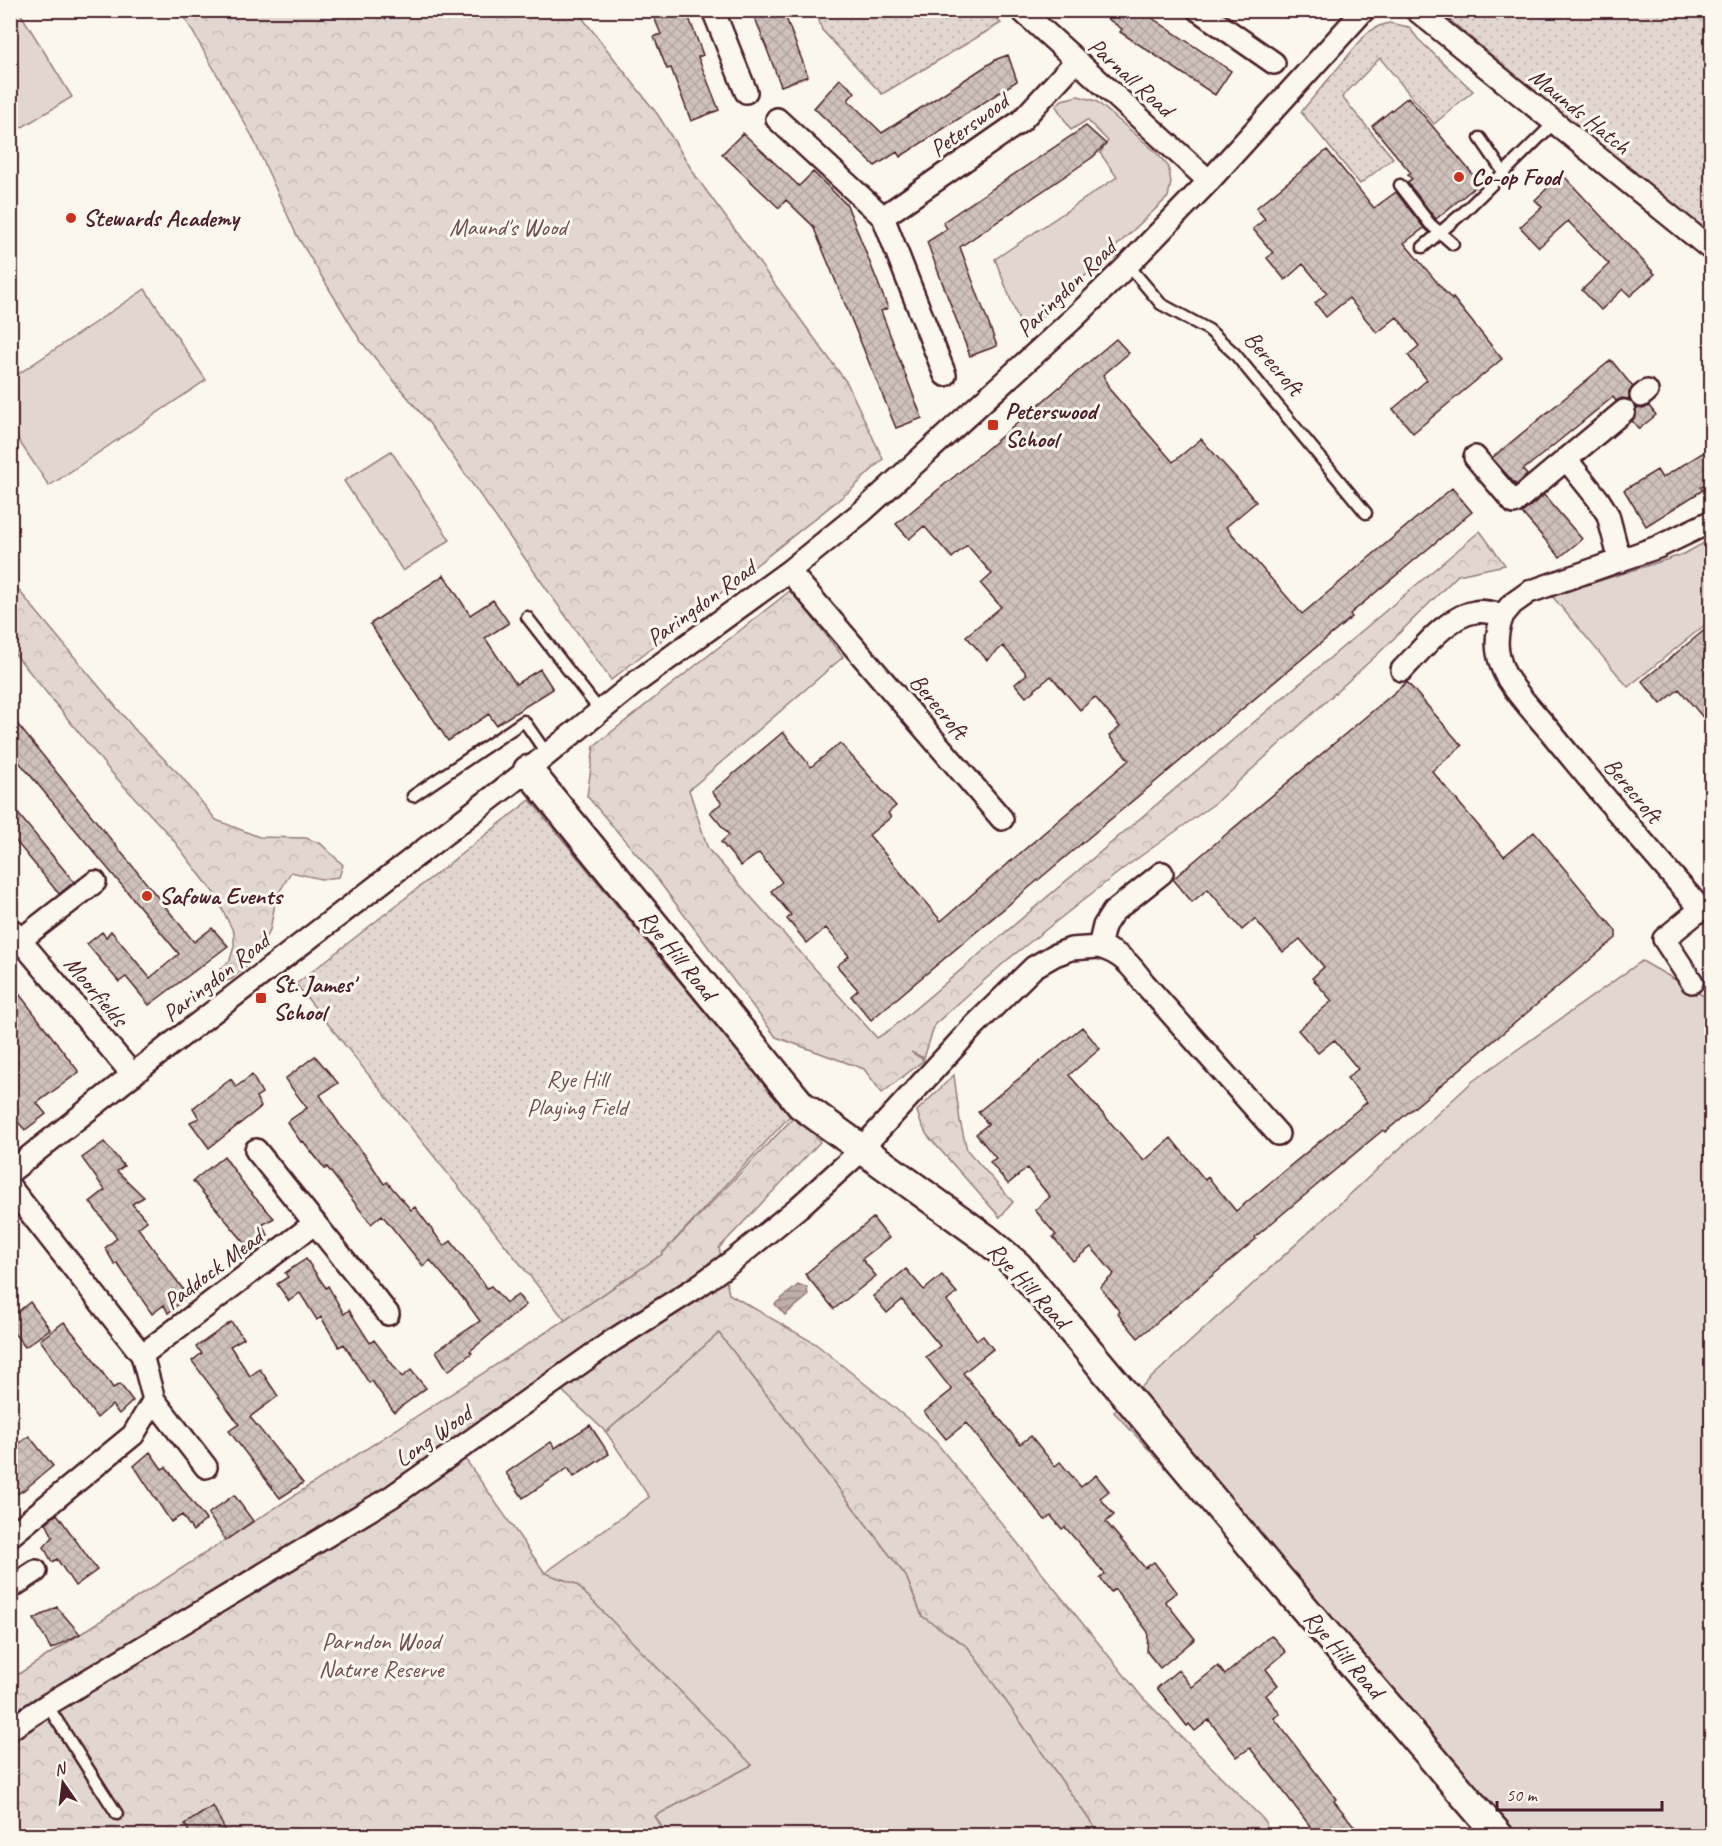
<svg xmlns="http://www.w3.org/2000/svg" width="1722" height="1846" viewBox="0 0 1722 1846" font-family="Caveat,sans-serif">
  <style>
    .grass { fill: #e2d7d0; stroke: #967b7e; stroke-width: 1.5 }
    .forest { fill: url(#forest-crowns); stroke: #967b7e; stroke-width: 1.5 }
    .park { fill: url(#park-dots); stroke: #967b7e; stroke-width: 1.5 }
    .water { fill: url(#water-rules); stroke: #907477; stroke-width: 1.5 }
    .building { fill: url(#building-cross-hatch); stroke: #4a1f2b; stroke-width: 1.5 }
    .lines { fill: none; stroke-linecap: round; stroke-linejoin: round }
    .lane-casing { stroke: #4a1f2b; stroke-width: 15 }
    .street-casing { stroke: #4a1f2b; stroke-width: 26 }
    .secondary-casing { stroke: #4a1f2b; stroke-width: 33 }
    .lane { stroke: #fbf7ec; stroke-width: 10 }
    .street { stroke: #fbf7ec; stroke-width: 21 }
    .secondary { stroke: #fbf7ec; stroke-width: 28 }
    .poi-dot { fill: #c8321e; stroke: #fbf7ec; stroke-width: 2 }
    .labels { text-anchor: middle; stroke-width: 6; stroke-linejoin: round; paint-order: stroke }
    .street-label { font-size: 24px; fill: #4a1f2b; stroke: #fbf7ec }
    .poi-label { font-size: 24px; font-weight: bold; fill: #4a1f2b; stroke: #fbf7ec; text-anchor: start }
    .park-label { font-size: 24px; fill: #704d54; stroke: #fbf7ec }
  </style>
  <defs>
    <pattern id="forest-crowns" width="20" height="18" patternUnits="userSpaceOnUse" patternTransform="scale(1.5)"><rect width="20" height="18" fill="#e2d7d0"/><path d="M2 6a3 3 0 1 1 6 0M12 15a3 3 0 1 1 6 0" fill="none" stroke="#c3b8b3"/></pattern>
    <pattern id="park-dots" width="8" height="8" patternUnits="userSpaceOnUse" patternTransform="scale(1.5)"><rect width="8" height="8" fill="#e2d7d0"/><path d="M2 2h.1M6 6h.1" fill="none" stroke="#c3b8b3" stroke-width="1.8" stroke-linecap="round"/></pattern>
    <pattern id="water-rules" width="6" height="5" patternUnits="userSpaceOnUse" patternTransform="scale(1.5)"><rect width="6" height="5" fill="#bfadaa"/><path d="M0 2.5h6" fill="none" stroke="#9d8c8b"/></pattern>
    <pattern id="building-cross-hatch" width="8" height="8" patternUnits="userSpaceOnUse" patternTransform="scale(1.5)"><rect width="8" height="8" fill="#cfc2bc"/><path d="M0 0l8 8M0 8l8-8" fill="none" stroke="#b3a6a2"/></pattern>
  </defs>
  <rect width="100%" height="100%" fill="#fbf7ec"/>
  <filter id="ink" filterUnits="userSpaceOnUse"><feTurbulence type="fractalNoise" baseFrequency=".0167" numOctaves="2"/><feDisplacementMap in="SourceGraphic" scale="12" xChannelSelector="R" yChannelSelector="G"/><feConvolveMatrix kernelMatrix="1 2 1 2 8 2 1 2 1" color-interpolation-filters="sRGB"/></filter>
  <g filter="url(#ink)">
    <path class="grass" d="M11,10L19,11L72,97L11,134Z
      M1078,96L1096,101L1155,151L1168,166L1171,182L1168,197L1024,334L995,259L1117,177L1100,153L1108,141L1087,120L1071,130L1056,106L1062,100Z
      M145,289L206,380L49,486L11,429V379Z
      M391,451L450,540L403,571L344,481Z
      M1711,539V620L1628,687L1552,596L1684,554Z
      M1642,961L1711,1000V1835H1506L1114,1412L1473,1081Z
      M719,1333L906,1576L922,1616L968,1647L1100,1835H666L655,1816L752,1765L545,1573L649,1497L606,1432Z"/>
    <path class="forest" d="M199,11H577L658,115L697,178L847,383L883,459L851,490L611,680L429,423L360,340L296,234L252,136L185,18Z
      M1480,531L1505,565L1458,575L1381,651L1214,804L1124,868L1006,961L935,1024L924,1058L911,1052L924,1060L882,1093L864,1069L776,1037L651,871L587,796L594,746L791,590L843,657L689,790L708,849L877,1038L891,1029Z
      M11,581L137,732L181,776L216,820L259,837L306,838L321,844L343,865L339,877L321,879L291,872L276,898L270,930L249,963L232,979L219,983L215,975L230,960L234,946V933L214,893L171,837L110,771L11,649Z
      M954,1075L960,1121L967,1150L1013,1202L1000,1217L927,1135L920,1121L917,1111Z
      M798,1113L820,1142L719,1248L729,1294L816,1344L935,1441L1142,1697L1266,1822L1267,1835H1100L968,1647L922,1616L906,1576L719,1333L606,1432L557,1386L461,1453L545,1573L576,1584L752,1765L655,1816L666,1835L11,1836V1679L565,1320L661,1255Z"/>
    <path class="park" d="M1708,10L1711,12V236L1668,202L1439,11Z
      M816,11H988L1001,23L882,94L822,30Z
      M1389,23L1409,27L1418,39L1473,91L1434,124L1380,58L1342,97L1393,158L1360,184L1301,112L1367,33L1379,26Z
      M530,800L790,1116L661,1255L565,1320L296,984Z"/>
    <path class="water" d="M798,1285L807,1287L808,1296L785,1315L775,1304Z"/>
    <path class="building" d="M651,10H686L703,55L698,57L719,110L691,121L671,68L667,69L654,37L661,34Z
      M752,10H783L808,76L781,86Z
      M1095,10H1140L1231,71L1215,95L1120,32L1122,29Z
      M1008,55L1017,81L900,157L897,152L875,166L814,108L840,79L855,92L848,100L882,133L997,59Z
      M1408,97L1480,183L1436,219L1407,182L1412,179L1408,175L1411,173L1372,126Z
      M1086,126L1106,144L1093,157L960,247L997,346L970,356L927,242L947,229L943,222Z
      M743,133L799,186L813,172L847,205L888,308L881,311L922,418L896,428L813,226L786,200L779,208L722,154Z
      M1327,150L1374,208L1396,192L1424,228L1404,243L1452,300L1453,298L1502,359L1413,433L1393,409L1427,380L1408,355L1419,346L1397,317L1377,333L1349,298L1326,317L1315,303L1327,293L1303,264L1285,280L1267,258L1273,253L1253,229L1265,219L1256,208Z
      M1562,174L1655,274L1630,296L1623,289L1601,310L1582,290L1609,264L1568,221L1539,247L1520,227L1542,207L1535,200Z
      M1116,339L1129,353L1103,375L1110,390L1173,462L1201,439L1237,479L1256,502L1226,527L1302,614L1452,488L1472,512L1350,614L1352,617L871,1020L851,996L858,990L837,966L849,956L826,928L807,943L787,919L791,915L771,891L782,882L759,853L741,866L721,842L729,835L710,812L722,803L712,792L783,732L811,767L840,743L896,806L888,813L891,817L869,835L941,921L1129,760L1109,736L1120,727L1095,697L1080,710L1051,676L1026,697L1015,684L1027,674L1003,646L987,660L966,636L1001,607L981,584L992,574L967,545L952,558L924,526L909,539L896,524L955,476Z
      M1611,360L1633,387L1629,392V399L1622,398L1616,401L1613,397L1523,470L1527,475L1516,485L1492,458Z
      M1649,406L1656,415L1639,429L1632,421L1636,415V408L1643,409Z
      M1712,447V481L1701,487L1703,490L1646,526L1624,490L1657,470L1662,478Z
      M1544,495L1582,539L1560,557L1522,513Z
      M444,575L470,615L493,600L509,623L485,638L516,684L540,669L553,689L496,725L489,714L448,741L370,624Z
      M1712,624V728L1679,689L1661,704L1642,681Z
      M1407,682L1462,746L1432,771L1504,856L1534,832L1616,931V938L1385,1132L1383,1130L1274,1221L1255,1237L1256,1239L1138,1338L1118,1314L1120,1312L1100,1287L1114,1274L1091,1247L1073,1261L1053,1237L1056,1235L1035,1210L1050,1197L1027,1168L1008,1184L990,1162L996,1158L976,1134L988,1124L978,1112L1082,1027L1100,1049L1069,1075L1144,1161L1171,1138L1205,1180L1208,1177L1236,1211L1367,1102L1347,1078L1358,1069L1334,1040L1318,1053L1298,1030L1332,1001L1312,978L1324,967L1300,939L1283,952L1255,919L1242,930L1208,889L1192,902L1173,879Z
      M10,715L194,942L212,928L228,946L149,1005L126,977L119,982L87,944L102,932L106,937L111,931L150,978L179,954L10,751Z
      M10,804L74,882L59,894L10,834Z
      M10,982L79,1072L37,1103L46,1114L25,1130L10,1113Z
      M315,1056L338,1083L320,1095L340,1125L365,1155L384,1184L387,1182L411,1210L415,1207L444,1246L451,1241L487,1288L491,1286L506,1303L518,1295L526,1305L470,1351L472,1353L448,1371L436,1351L480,1321L467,1303L430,1260L423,1266L382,1215L371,1224L327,1167L325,1169L303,1141L301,1142L287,1122L307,1108L285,1079Z
      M252,1075L262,1093L256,1097L261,1107L209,1148L190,1122L199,1118L193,1108L231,1079L236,1087Z
      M104,1142L124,1166L117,1171L144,1197L132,1204L147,1221L138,1228L188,1296L168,1313L164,1305L152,1314L117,1263L115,1265L105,1248L117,1238L90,1202L105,1190L82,1158Z
      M224,1156L248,1190L274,1218L262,1225L268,1235L249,1248L193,1181Z
      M873,1218L889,1238L862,1259L876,1276L834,1309L805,1274Z
      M306,1259L326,1288L328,1286L344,1314L349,1310L370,1343L374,1340L402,1377L411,1370L426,1388L394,1412L372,1381L369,1383L344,1344L339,1347L321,1317L317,1320L300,1293L289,1301L277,1284L288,1277L285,1273Z
      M906,1269L924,1290L942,1275L957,1293L947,1301L977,1340L983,1336L993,1349L963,1373L1020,1444L1031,1436L1055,1466L1060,1462L1081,1487L1096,1475L1109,1491L1100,1498L1114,1515L1106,1522L1145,1568L1154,1562L1177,1592L1165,1601L1195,1639L1160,1668L1147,1652L1148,1632L1115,1589L1111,1592L1100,1578L1105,1574L1065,1527L1062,1529L1051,1516L1045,1520L966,1423L946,1439L924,1412L952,1390L926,1357L940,1346L902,1300L887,1313L873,1296Z
      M30,1302L50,1329L25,1347L10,1328V1318Z
      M64,1322L87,1350L113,1388L120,1384L133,1401L119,1414L112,1405L97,1418L40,1340Z
      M231,1322L244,1338L230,1346L250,1376L260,1369L278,1396L250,1417L303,1483L280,1498L229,1431L239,1424L192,1361L202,1353L196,1347Z
      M590,1425L609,1454L574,1477L568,1468L523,1498L506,1473L551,1442L555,1448Z
      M29,1436L53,1466L24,1490L10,1498V1450Z
      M150,1452L162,1469L166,1467L206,1520L193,1531L182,1515L171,1522L134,1466Z
      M234,1495L253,1521L226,1540L208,1514Z
      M57,1514L97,1570L75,1586L57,1559L52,1562L44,1547L53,1537L46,1523Z
      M57,1607L80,1634L51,1649L34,1619Z
      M1271,1635L1286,1652L1266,1669L1278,1685L1266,1695L1280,1714L1274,1718L1336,1799L1334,1801L1362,1836H1298L1310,1826L1250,1748L1237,1757L1209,1720L1195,1731L1189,1724L1187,1726L1157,1688L1178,1670L1192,1687L1218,1666L1225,1675Z
      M213,1806L228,1836H191L185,1824Z"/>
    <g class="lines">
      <g class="lane-casing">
        <path id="lane" d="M1480,138L1504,173
          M1400,185L1430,224L1453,244
          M1423,247L1465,211L1554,123
          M1128,265L1161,304L1209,330L1235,354L1366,513
          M527,617L600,711
          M413,796L524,721L547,754
          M47,1705L117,1814"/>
      </g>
      <g class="street-casing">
        <path id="street" d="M713,10L746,92
          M1021,10L1209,181
          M1198,10L1274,63
          M1416,10L1712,250
          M777,119L883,217L945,375
          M883,217L1021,121L1075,62
          M1641,396L1647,391
          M1475,457L1514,503L1624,411
          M1566,459L1598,499L1608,515L1620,561
          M789,571L1002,819
          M1503,615C1495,635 1495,652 1504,672C1511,688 1537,716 1549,730C1598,791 1650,850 1701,909L1664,939L1692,982
          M1402,670C1421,651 1447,616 1475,612C1484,610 1493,613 1503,615L1512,604L1529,592L1658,547L1712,521
          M10,928L133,1075
          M1099,947C1121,953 1131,965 1144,983L1278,1134
          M10,948L95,882
          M256,1150L388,1314
          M10,1172L170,1045L528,770L635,683L789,571L863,511L1074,318L1128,265L1209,181L1364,10
          M10,1187L142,1355L154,1400L133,1435L10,1536
          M142,1355L315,1223
          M154,1400L206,1467
          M10,1588L36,1571
          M10,1729L47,1705L391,1497L612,1341L697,1287L734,1260L799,1207L853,1158L973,1027L1034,967L1055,955L1071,949L1099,947L1104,926L1113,912L1162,873"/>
      </g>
      <g class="secondary-casing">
        <path id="secondary" d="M528,770L801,1105L985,1238L1018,1266L1270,1568L1499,1836"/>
      </g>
      <use href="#lane" class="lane"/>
      <use href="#street" class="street"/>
      <use href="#secondary" class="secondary"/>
    </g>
  </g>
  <g class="poi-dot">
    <circle cx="1459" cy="177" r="6"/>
    <circle cx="71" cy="218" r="6"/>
    <rect x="987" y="419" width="12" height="12" rx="3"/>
    <circle cx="147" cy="896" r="6"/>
    <rect x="255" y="992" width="12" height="12" rx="3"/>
  </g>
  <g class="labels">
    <g class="street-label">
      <text transform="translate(1131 77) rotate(42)" y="8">Parnall Road</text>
      <text transform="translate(1580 111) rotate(39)" y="8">Maunds Hatch</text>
      <text transform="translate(969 125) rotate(-36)" y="8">Peterswood</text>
      <text transform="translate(1066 288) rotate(-44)" y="8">Paringdon Road</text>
      <text transform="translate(1274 363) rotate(49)" y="8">Berecroft</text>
      <text transform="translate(701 603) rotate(-36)" y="8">Paringdon Road</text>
      <text transform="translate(939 706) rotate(50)" y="8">Berecroft</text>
      <text transform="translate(1633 790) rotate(50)" y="8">Berecroft</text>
      <text transform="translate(678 955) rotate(51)" y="8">Rye Hill Road</text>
      <text transform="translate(216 977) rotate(-38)" y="8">Paringdon Road</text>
      <text transform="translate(96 991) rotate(50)" y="8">Moorfields</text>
      <text transform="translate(213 1269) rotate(-37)" y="8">Paddock Mead</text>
      <text transform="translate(1029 1285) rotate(47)" y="8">Rye Hill Road</text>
      <text transform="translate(433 1436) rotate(-35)" y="8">Long Wood</text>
      <text transform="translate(1344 1654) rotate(49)" y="8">Rye Hill Road</text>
    </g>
    <g class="poi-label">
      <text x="1471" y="185">Co-op Food</text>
      <text x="83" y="226">Stewards Academy</text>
      <text x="1005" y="419">Peterswood<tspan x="1005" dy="28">School</tspan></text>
      <text x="159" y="904">Safowa Events</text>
      <text x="273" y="992">St. James'<tspan x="273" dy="28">School</tspan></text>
    </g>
    <g class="park-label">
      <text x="508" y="235">Maund's Wood</text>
      <text x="577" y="1087">Rye Hill<tspan x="577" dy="28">Playing Field</tspan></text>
      <text x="381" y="1649">Parndon Wood<tspan x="381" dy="28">Nature Reserve</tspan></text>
    </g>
  </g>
  <rect width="1722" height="1846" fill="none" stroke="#fbf7ec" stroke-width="36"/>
  <rect x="18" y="18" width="1686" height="1810" fill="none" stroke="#4a1f2b" stroke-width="2" filter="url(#ink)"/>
  <g transform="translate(63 1783) rotate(346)" stroke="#fbf7ec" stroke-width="4.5" paint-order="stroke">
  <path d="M0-4.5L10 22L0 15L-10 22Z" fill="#4a1f2b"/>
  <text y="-9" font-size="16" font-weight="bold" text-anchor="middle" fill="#4a1f2b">N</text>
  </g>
  <path d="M1497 1801v9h165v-9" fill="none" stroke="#4a1f2b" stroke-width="3"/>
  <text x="1506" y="1801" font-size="18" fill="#4a1f2b" stroke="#fbf7ec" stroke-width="4.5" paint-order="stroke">50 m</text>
</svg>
